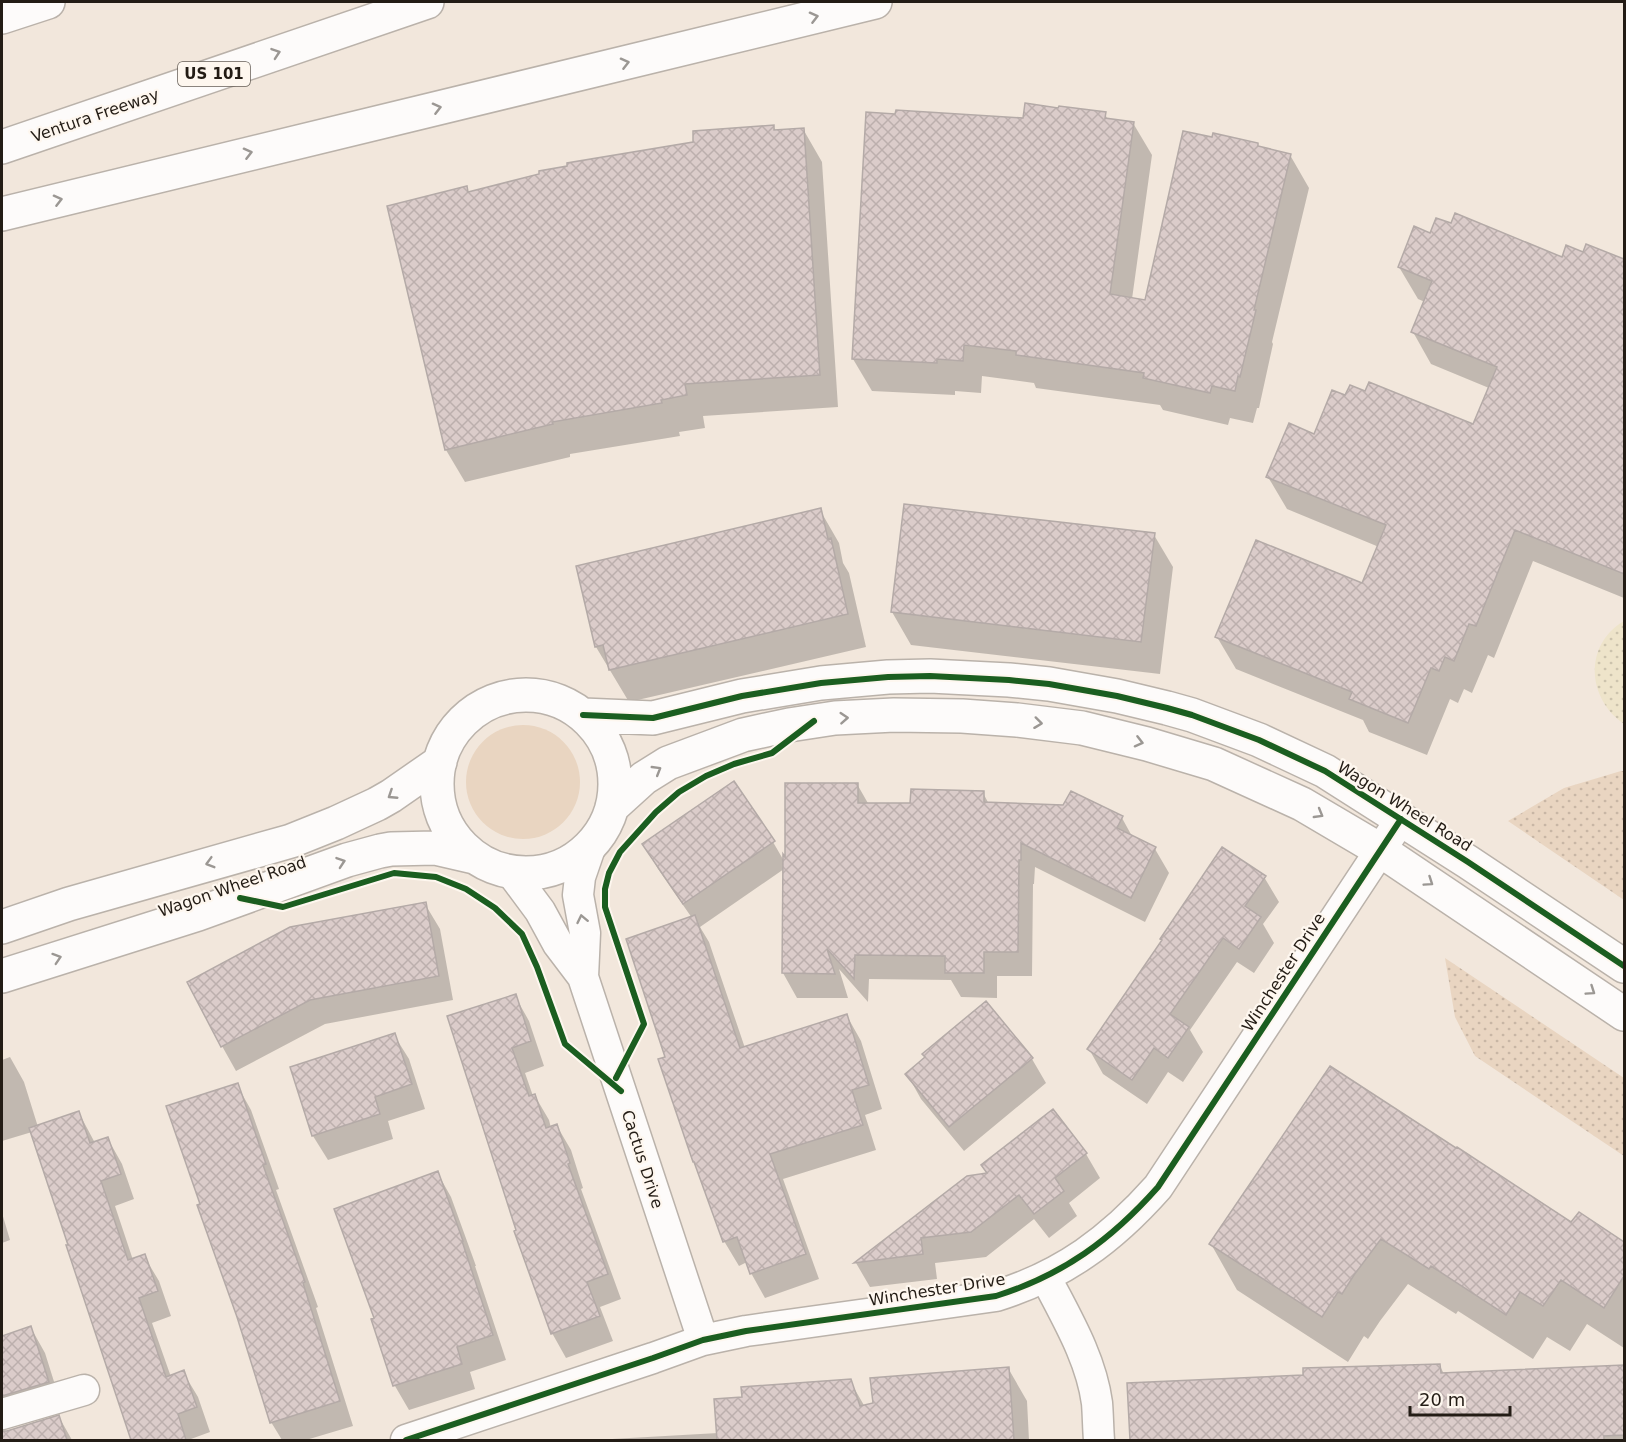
<svg xmlns="http://www.w3.org/2000/svg" width="1626" height="1442" viewBox="0 0 1626 1442" font-family="'DejaVu Sans',sans-serif">
  <style>
    .green { fill: #e9d5c1 }
    .sand { fill: url(#sand-dots) }
    .park { fill: url(#park-dots) }
    .shadow { fill: #0003 }
    .building { fill: url(#building-cross-hatch); stroke: #b4aaa7; stroke-width: 1.5 }
    .lines { fill: none; stroke-linecap: round; stroke-linejoin: round }
    .minor-casing { stroke: #bab2aa; stroke-width: 33 }
    .tertiary-casing { stroke: #bab2aa; stroke-width: 36 }
    .motorway-casing { stroke: #bab2aa; stroke-width: 36 }
    .minor { stroke: #fdfbfa; stroke-width: 30 }
    .tertiary { stroke: #fdfbfa; stroke-width: 33 }
    .motorway { stroke: #fdfbfa; stroke-width: 33 }
    .cycleway-casing { stroke: #fef7ef; stroke-width: 10 }
    .cycleway { stroke: #1b5e20; stroke-width: 6 }
    .oneway { stroke: #9b9793 }
    .labels { text-anchor: middle; stroke-width: 4.5; stroke-linejoin: round; paint-order: stroke }
    .shield { fill: #fef7ef; stroke: #655e56; stroke-width: 1.5 }
    .shield-label { font-size: 15px; font-weight: bold; fill: #231c15 }
    .street-label { font-size: 16px; fill: #231c15; stroke: #fef7ef }
  </style>
  <defs>
    <pattern id="sand-dots" width="8" height="8" patternUnits="userSpaceOnUse" patternTransform="scale(1.5)"><rect width="8" height="8" fill="#eee4ca"/><path d="M2 2h.1M6 6h.1" fill="none" stroke="#ccc3ad" stroke-width="1.8" stroke-linecap="round"/></pattern>
    <pattern id="park-dots" width="8" height="8" patternUnits="userSpaceOnUse" patternTransform="scale(1.5)"><rect width="8" height="8" fill="#e9d5c1"/><path d="M2 2h.1M6 6h.1" fill="none" stroke="#c8b6a5" stroke-width="1.8" stroke-linecap="round"/></pattern>
    <pattern id="building-cross-hatch" width="8" height="8" patternUnits="userSpaceOnUse" patternTransform="scale(1.5)"><rect width="8" height="8" fill="#dbccca"/><path d="M0 0l8 8M0 8l8-8" fill="none" stroke="#bcafad"/></pattern>
  </defs>
  <rect width="100%" height="100%" fill="#f2e7dc"/>
  <path class="green" d="M466 782a57 57 0 1 1 114 0a57 57 0 1 1-114 0Z"/>
  <path class="sand" d="M1624,621V724C1587,699 1583,645 1624,621Z"/>
  <path class="park" d="M1621,771H1624V900L1508,821L1564,788Z
    M1445,958L1624,1078V1156L1475,1056L1455,1017Z"/>
  <path class="shadow" d="M1105,114L1108,120L1133,123L1152,155L1132,299L1146,302L1213,139L1257,145L1259,148L1290,155L1309,188L1272,342L1273,344L1259,408H1257L1253,423L1230,418L1228,425L1163,410L1160,405L1036,388L1034,383L982,376L981,393L955,391V395L872,391L853,359L1024,119Z
    M773,126L776,131L803,129L822,162L838,407L703,416L705,428L679,432L680,436L570,454V457L465,482L446,450L389,207L466,188L469,193Z
    M1430,235L1563,259L1583,254L1623,260L1624,256V598L1533,561L1494,658L1488,655L1472,693L1464,689L1458,703L1450,699L1427,755L1369,732L1363,720L1236,669L1217,637L1363,585L1379,547L1287,509L1268,477L1315,436L1474,426L1489,388L1431,364L1413,332L1425,302L1418,299L1399,267Z
    M820,510L839,543L843,563L849,573L866,647L629,702L596,647Z
    M1154,535L1173,567L1160,674L911,645L892,612Z
    M733,783L773,842L784,861L857,784L869,805H912L983,793L989,804L1122,818L1133,838L1155,849L1169,873L1145,922L1035,867L1034,884H1033L1032,976H997V998L961,997L951,980L869,979L868,1002L839,969L848,998H797L783,973L784,869L700,927L709,942L745,1048L847,1016L861,1041L882,1109L865,1115L876,1150L783,1179L819,1279L765,1298L751,1273L747,1262L739,1266L724,1241L667,1057L692,918L658,869L644,844Z
    M1264,877L1279,902L1263,924L1274,943L1254,973L1237,962L1190,1030L1203,1052L1183,1082L1168,1072L1147,1104L1103,1074L1089,1049L1163,940Z
    M425,904L440,929L453,1000L325,1024L236,1071L222,1046Z
    M515,996L529,1021L544,1066L525,1073L533,1096H535L549,1120L551,1128L557,1126L571,1150L583,1188L581,1189L621,1299L600,1307L613,1341L566,1358L552,1333L449,1017Z
    M394,1035L409,1059L425,1109L388,1121L393,1139L328,1160L313,1136L291,1068Z
    M923,1054L1032,1059L1046,1083L964,1151L921,1099L907,1074L926,1058Z
    M10,1057L24,1082L38,1127L79,1113L95,1143L108,1139L122,1164L134,1199L115,1206L133,1260L144,1256L159,1281L171,1316L152,1323L171,1377L183,1372L198,1397L210,1432L191,1439V1440H133L68,1246H70L32,1132L2,1141V1060Z
    M237,1085L251,1110L279,1189L276,1190L318,1307L316,1308L353,1426L306,1440H282L271,1422L202,1205Z
    M1086,1154L1100,1178L1069,1203L1077,1216L1049,1238L1034,1219L986,1257L935,1263L937,1279L870,1287L856,1263L967,1177L988,1175L983,1166Z
    M437,1172L451,1197L476,1266H475L506,1360L470,1372L475,1389L409,1410L395,1386L373,1320L376,1319Z
    M2,1213L10,1240L2,1243Z
    M1580,1214L1624,1244V1348L1587,1324L1570,1351L1547,1337L1533,1359L1458,1311L1456,1314L1408,1284L1380,1321L1368,1339L1364,1336L1348,1362L1237,1290L1211,1244L1572,1224Z
    M31,1328L45,1353L62,1407L4,1427L2,1430V1336V1337Z
    M1440,1366L1444,1374L1624,1367V1440H1131L1129,1384L1305,1376Z
    M1008,1368L1027,1401L1029,1440H612V1439L718,1433L743,1398L850,1381L865,1407Z
    M59,1417L72,1440H2V1432H6Z"/>
  <path class="building" d="M1025,103L1058,108L1059,106L1106,112L1105,118L1134,122L1110,294L1145,300L1183,131L1212,137L1213,133L1258,143V146L1291,154L1254,310H1256L1240,377L1238,376L1235,391L1212,386L1210,393L1143,378L1144,373L1016,355V351L964,345L963,361L937,359V363L852,359L866,112L895,114L896,110L1023,118Z
    M774,125V130L804,128L820,375L685,384L687,395L661,400L662,403L552,422L553,424L445,450L387,206L467,186L468,192L539,174V171L567,166V163L693,142V131Z
    M1455,213L1562,257L1566,245L1583,252L1586,244L1624,259V574L1515,530L1476,626L1469,624L1454,661L1445,657L1439,671L1431,668L1408,723L1349,699L1352,692L1215,637L1256,540L1362,583L1386,525L1266,477L1289,423L1314,434L1332,390L1345,395L1350,385L1365,391L1369,382L1473,424L1497,367L1411,332L1432,281L1398,267L1414,226L1430,233L1436,218L1451,223Z
    M904,504L1155,533L1141,642L891,612Z
    M821,508L828,539L831,538L848,614L609,670L603,645L595,647L576,566Z
    M734,781L775,841L683,904L642,844Z
    M785,783H858V803H910L911,789L984,791V802L1063,805L1071,791L1123,816L1117,828L1156,847L1131,898L1021,843V860H1019L1018,952H984V973H945V956L855,955L854,979L827,949L835,974L782,973L783,854L785,857Z
    M1222,847L1266,876L1245,906L1261,917L1239,949L1223,938L1170,1014L1189,1027L1168,1058L1154,1048L1132,1080L1087,1049L1162,940L1160,939Z
    M426,902L439,976L310,1000L221,1047L187,982L290,927Z
    M695,915L740,1048L847,1014L869,1085L852,1090L863,1125L770,1154L806,1254L750,1274L737,1237L723,1242L694,1162H693L658,1059L665,1057L626,939Z
    M516,994L531,1041L512,1048L529,1096L535,1094L546,1128L557,1124L570,1163L568,1164L608,1274L587,1282L600,1316L551,1334L514,1231L516,1230L447,1016Z
    M986,1001L1033,1058L949,1127L905,1074L925,1057L922,1054Z
    M395,1033L412,1084L375,1097L380,1114L312,1136L290,1067Z
    M1330,1066L1456,1148L1457,1147L1571,1222L1579,1212L1624,1242V1276L1604,1308L1561,1280L1543,1306L1520,1292L1506,1315L1431,1266L1429,1269L1381,1239L1354,1275L1342,1294L1338,1292L1322,1317L1209,1244Z
    M238,1083L266,1164L263,1165L305,1282L303,1283L340,1401L270,1423L237,1317L197,1205L200,1204L166,1106Z
    M1053,1109L1087,1153L1055,1178L1064,1191L1034,1214L1019,1195L971,1232L921,1238L923,1254L854,1263L967,1176L987,1173L981,1165Z
    M79,1111L90,1143L108,1137L121,1174L101,1181L128,1260L145,1254L158,1291L139,1298L166,1377L184,1370L197,1407L178,1414L186,1440H131L66,1245H68L29,1128Z
    M438,1171L463,1241H462L493,1335L457,1347L462,1364L393,1386L371,1319L374,1318L334,1209Z
    M31,1326L49,1382L2,1396V1336Z
    M1440,1364L1441,1373L1624,1365V1435L1604,1436V1440H1130L1127,1383L1303,1375V1368Z
    M1009,1367L1014,1440H717L714,1399L742,1397L741,1387L851,1379L860,1406L873,1403L870,1378Z
    M59,1415L67,1440H2V1431H7Z"/>
  <g class="lines">
    <g class="minor-casing">
      <path id="minor" d="M511,872L540,911L558,944L583,977L703,1340
        M583,977L585,933L578,895L580,877L591,845
        M1046,1278C1066,1317 1091,1358 1097,1403C1098,1415 1098,1428 1099,1440
        M2,1414L84,1390
        M406,1440L653,1358L703,1340L746,1331L996,1296C1063,1275 1111,1240 1158,1187L1401,819"/>
    </g>
    <g class="tertiary-casing">
      <path id="tertiary" d="M437 784a89 89 0 1 1 178 0a89 89 0 1 1-178 0Z
        M583,715L653,718L742,696L821,683L888,677L930,676L1009,680L1049,684L1117,696L1167,708L1192,715L1259,740L1325,771L1468,862L1624,966
        M612,807L644,778L668,763L743,735L789,725L835,718L894,715L962,716L1017,720L1082,728L1147,744L1214,764L1302,804L1380,850L1624,1014
        M2,927L69,904L291,841L336,823L377,804L391,796L440,762
        M2,976L198,914L347,860L380,851L391,849L435,848L474,857"/>
    </g>
    <g class="motorway-casing">
      <path id="motorway" d="M2,17L48,2
        M2,147L427,2
        M2,214L875,2"/>
    </g>
    <use href="#minor" class="minor"/>
    <use href="#tertiary" class="tertiary"/>
    <use href="#motorway" class="motorway"/>
    <g class="cycleway-casing">
      <path id="cycleway" d="M583,715L653,718L742,696L821,683L888,677L930,676L1009,680L1049,684L1117,696L1167,708L1192,715L1259,740L1325,771L1468,862L1624,966
        M240,898L283,907L394,873L436,877L466,889L495,908L522,934L537,967L565,1044L621,1091
        M616,1078L644,1024L605,907V889L609,873L620,852L656,812L679,792L706,776L734,764L772,753L814,721
        M406,1440L653,1358L703,1340L746,1331L996,1296C1063,1275 1111,1240 1158,1187L1401,819"/>
    </g>
    <use href="#cycleway" class="cycleway"/>
  </g>
  <defs><path id="oneway-chevron" d="M-2-3.5L2.5 0L-2 3.5" fill="none" stroke-width="1.6" stroke-linecap="round" stroke-linejoin="round" transform="scale(1.5)"/></defs>
  <g class="oneway">
    <use href="#oneway-chevron" transform="translate(814 17) rotate(-14)"/>
    <use href="#oneway-chevron" transform="translate(276 53) rotate(-19)"/>
    <use href="#oneway-chevron" transform="translate(625 63) rotate(-14)"/>
    <use href="#oneway-chevron" transform="translate(437 108) rotate(-14)"/>
    <use href="#oneway-chevron" transform="translate(248 153) rotate(-14)"/>
    <use href="#oneway-chevron" transform="translate(58 200) rotate(-14)"/>
    <use href="#oneway-chevron" transform="translate(844 718) rotate(-4)"/>
    <use href="#oneway-chevron" transform="translate(1038 723) rotate(7)"/>
    <use href="#oneway-chevron" transform="translate(1139 742) rotate(14)"/>
    <use href="#oneway-chevron" transform="translate(657 770) rotate(-31)"/>
    <use href="#oneway-chevron" transform="translate(392 795) rotate(147)"/>
    <use href="#oneway-chevron" transform="translate(1319 814) rotate(30)"/>
    <use href="#oneway-chevron" transform="translate(341 862) rotate(-19)"/>
    <use href="#oneway-chevron" transform="translate(210 863) rotate(164)"/>
    <use href="#oneway-chevron" transform="translate(1429 882) rotate(34)"/>
    <use href="#oneway-chevron" transform="translate(582 919) rotate(-102)"/>
    <use href="#oneway-chevron" transform="translate(57 958) rotate(-18)"/>
    <use href="#oneway-chevron" transform="translate(1591 991) rotate(34)"/>
  </g>
  <g class="labels">
    <rect class="shield" x="178" y="62" width="72" height="24" rx="4.5"/>
    <g class="shield-label">
      <text x="214" y="79">US 101</text>
    </g>
    <g class="street-label">
      <text transform="translate(95 115) rotate(-19)" y="6">Ventura Freeway</text>
      <text transform="translate(1405 806) rotate(32)" y="6">Wagon Wheel Road</text>
      <text transform="translate(232 886) rotate(-19)" y="6">Wagon Wheel Road</text>
      <text transform="translate(1283 972) rotate(-57)" y="6">Winchester Drive</text>
      <text transform="translate(643 1159) rotate(72)" y="6">Cactus Drive</text>
      <text transform="translate(937 1289) rotate(-9)" y="6">Winchester Drive</text>
    </g>
  </g>
  <rect width="1626" height="1442" fill="none" stroke="#231c15" stroke-width="6"/>
  <path d="M1410 1406v9h100v-9" fill="none" stroke="#231c15" stroke-width="3"/>
  <text x="1419" y="1406" font-size="18" fill="#231c15" stroke="#fef7ef" stroke-width="4.5" paint-order="stroke">20 m</text>
</svg>
